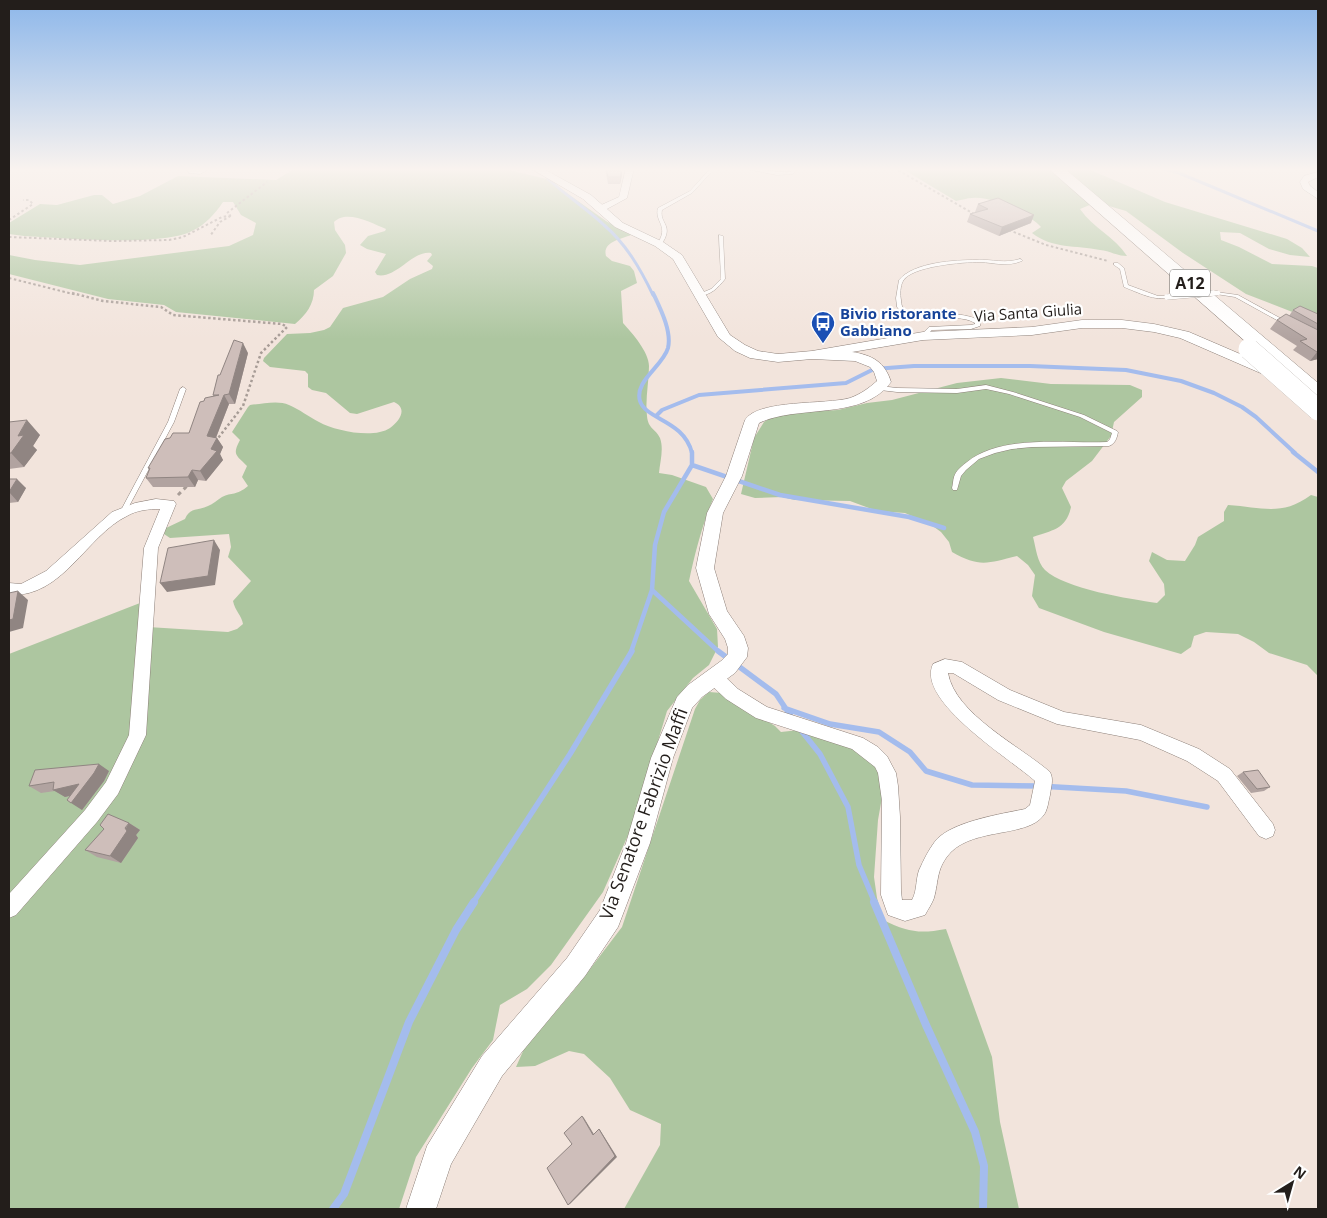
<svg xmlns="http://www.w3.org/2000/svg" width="1327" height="1218" viewBox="0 0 1327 1218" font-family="'Open Sans',sans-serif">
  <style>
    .green { fill: #adc6a0 }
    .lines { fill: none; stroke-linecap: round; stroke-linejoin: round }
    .stream-far4 { stroke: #a4bced; stroke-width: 3 }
    .stream-far3 { stroke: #a4bced; stroke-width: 4 }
    .stream-far2 { stroke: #a4bced; stroke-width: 4.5 }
    .stream-far1 { stroke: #a4bced; stroke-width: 5.5 }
    .stream { stroke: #a4bced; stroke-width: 8 }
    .service-casing { stroke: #8d8079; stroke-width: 1 }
    .minor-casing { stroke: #8d8079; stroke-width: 1 }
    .tertiary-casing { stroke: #8d8079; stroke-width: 1 }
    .motorway-casing { stroke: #8d8079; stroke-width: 1 }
    .path-far2 { stroke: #a79c96; stroke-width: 2; stroke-dasharray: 2.5 2.5; stroke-linecap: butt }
    .path-far1 { stroke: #a79c96; stroke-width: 2.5; stroke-dasharray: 2.5 2.5; stroke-linecap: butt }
    .path { stroke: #a79c96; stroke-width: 3; stroke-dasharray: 4 4; stroke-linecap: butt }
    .service { fill: #fff; fill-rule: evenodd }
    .minor { fill: #fff; fill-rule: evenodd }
    .tertiary { fill: #fff; fill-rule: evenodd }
    .motorway { fill: #fff; fill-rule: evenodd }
    .service-bridge-far1-casing { stroke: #8d8079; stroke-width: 5; stroke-linecap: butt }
    .service-bridge-casing { stroke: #8d8079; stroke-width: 6; stroke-linecap: butt }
    .motorway-bridge-casing { stroke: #8d8079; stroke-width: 21; stroke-linecap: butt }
    .service-bridge-far1 { stroke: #fff; stroke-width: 4.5 }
    .service-bridge { stroke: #fff; stroke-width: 5.5 }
    .motorway-bridge { stroke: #fff; stroke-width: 21 }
    .wall { fill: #b1a3a0 }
    .shaded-wall { fill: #908582 }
    .building { fill: #cebeba; stroke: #908582 }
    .labels { text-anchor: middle; stroke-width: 4.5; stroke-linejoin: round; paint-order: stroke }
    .far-street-label { font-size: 15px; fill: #231e1b; stroke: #fff }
    .far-transit-label { font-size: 15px; font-weight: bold; fill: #164399; stroke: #fff; text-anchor: start }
    .shield { fill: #fff; stroke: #65625f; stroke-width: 1 }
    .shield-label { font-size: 16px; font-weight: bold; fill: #231e1b }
    .street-label { font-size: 18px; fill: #231e1b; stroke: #fff }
  </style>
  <rect width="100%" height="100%" fill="#f2e4dc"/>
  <path class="green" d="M292,168H448L464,170L500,168L547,179L606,221L631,235C621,239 602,242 606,256L612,261L630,266L634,271L637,283L621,291L623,323C632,333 649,352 649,366C649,382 645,399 647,416C648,429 656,429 660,438C664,449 660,462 659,473L672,475L706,487L713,499C702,526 695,553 689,581L717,629L718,647L709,665L693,678L667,711L633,824L603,892L551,965L527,989L500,1005L493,1040L472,1068L416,1157L399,1209H9V654L140,603L148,627L228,632L237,629L243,624C242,616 235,611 233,601L251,581L228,557L231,547L229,534L170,538L164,534L166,528L185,519C190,507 198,511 208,506C213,504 217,500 222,497C232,492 236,496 248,486L242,477L247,466C236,455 232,455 240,440L232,432L248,407L250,405C262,404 278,400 289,405C299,409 309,417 319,422C335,431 374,439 390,428C400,421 408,408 394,402L357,414L350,413L326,393L312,390L308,387V374L305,371L270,367L263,361L264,358L287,334L310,333L324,330L330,327L343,308L383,297L410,279L432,269L433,266L427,261L432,255L431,253C412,250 397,279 377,275L375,272L386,254L367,249L360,245L368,236L385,231L386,229C372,223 346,209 334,222L335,230L345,245L346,253L333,276L314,290C314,304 306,315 295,324L186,313L176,312L164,305L108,299L9,274V255L35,260L80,265L229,246L253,235L256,223L241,215L233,202H223C215,214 205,225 192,231C162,247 61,238 24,236L9,234V223L40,204L57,205L94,195H102L113,204L140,196L178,176L276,180L292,170Z
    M901,168H1086L1165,202L1287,239L1302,248L1310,257L1290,255L1269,249L1240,233L1220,232L1221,240L1239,247L1272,264L1312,266L1318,268V322L1246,294L1183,253L1126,211L1109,206L1092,204L1080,209C1093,228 1115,237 1127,256C1117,256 1110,251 1100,250C1076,245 1052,249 1032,233L1041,227C1030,214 990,195 972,198C967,198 962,200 956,201Z
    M1001,378L1051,384L1130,385L1142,390V397L1114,422L1111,436L1092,461L1066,481L1062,488L1071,507C1066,530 1052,530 1033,537C1036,548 1037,562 1045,570C1065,589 1130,599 1157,603L1165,595L1164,584L1149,561L1152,552L1167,560L1185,561L1195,545L1198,537L1224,521V512L1228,505C1262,507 1281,517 1311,495L1318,497V676L1307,665L1269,653L1254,642L1238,634L1206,632L1194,636L1191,647L1181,654L1104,632L1039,608L1032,596L1035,575L1028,565L1017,556C988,563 980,568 952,552L949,542L941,532L930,524L905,513L877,511L850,501L795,500L782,497L755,498L741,494L754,438L764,422L772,417L783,413L838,410L867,403L892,400L957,383Z
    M709,692L722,693L775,726L781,732L799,730L815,737L851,744L879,768L884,786L878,820L874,877L877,898L883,920C908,932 919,934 946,929L992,1057L1000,1122L1019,1209H624L660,1145L661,1124L630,1110L610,1078L584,1054L569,1051L535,1066L516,1067L524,1049L574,990L622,927L695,709L700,700Z"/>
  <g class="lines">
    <path class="stream-far4" d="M545,168V173L549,180C567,196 587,209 604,225C626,244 640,268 653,295
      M1161,168L1179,173L1318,231"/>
    <path class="stream-far3" d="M653,293C660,308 672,331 668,348C663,366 634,381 640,401C646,420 684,420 692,453
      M657,415L662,410L699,395L846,383L874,369L914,366H1030L1126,370L1181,381L1214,393L1242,407L1256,417L1295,453"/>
    <path class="stream-far2" d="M1293,452L1318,472
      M692,465L780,495L909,517L944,528
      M652,590L719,652
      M631,652L652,590L655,545L664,512L692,465V452"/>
    <path class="stream-far1" d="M718,651L776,694L792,718
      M784,708L830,724L879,732L910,752L926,771L972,785L1039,786L1126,791L1207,807
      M800,729L820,754L848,807L859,865L875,903
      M473,903L570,754L632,651"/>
    <path class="stream" d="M874,902L926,1025L975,1132L984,1166L983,1209
      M333,1209L344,1194L409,1022L456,930L474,902"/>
    <g class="service-casing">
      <path id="service" d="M711,168H715L692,193L662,210C659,224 675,225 661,245H657V244C670,226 654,222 658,208L690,191Z
        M742,168C759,168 774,173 791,172L793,168H797L793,174L777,175Z
        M719,235L723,236L725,279C718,288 711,295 699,296V294L711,289L721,279Z
        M1020,259L1022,260V261C1007,267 995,263 980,262C964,262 911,266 903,281C900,286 900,295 901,300C901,310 907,312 915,314C936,316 961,310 980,321V326L971,329L932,330L923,338L920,336L929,327L971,325L975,324V323C954,310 911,329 897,307L896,298L899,280C914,262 955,260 977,260C993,259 1004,264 1020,259Z
        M1114,263H1118L1124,268L1128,285L1158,296H1167L1169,297C1156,302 1137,292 1124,287L1120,269L1114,265Z
        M1216,292L1238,295L1289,323L1284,324L1235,297L1216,294Z
        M986,385L1013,392L1084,415L1117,431L1118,432C1117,438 1115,444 1109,446L1032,447L1012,449L995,453L979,459L966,470L961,476L957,490H953L952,488C953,484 953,480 954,477C956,470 962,466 967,462C1002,434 1064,444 1107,442L1110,439L1112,433L1080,417L1009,394L986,389L957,393L897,392L880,390L877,388L880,386L897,388L957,389Z
        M183,387L186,389L174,422L126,512L123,514H121L120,512L168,422L180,389Z"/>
    </g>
    <g class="minor-casing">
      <path id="minor" d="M187,168H211L200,174L189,173Z
        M626,168H634L627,198L605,210H599V206L619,197Z
        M1318,172V177L1308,182L1310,186L1318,192V199L1303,189L1300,182L1304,176Z
        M156,499L174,501L176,504L158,548L146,735L118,794L97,822L16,915L9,918V894L85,810L106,782L129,735L144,548L160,509C149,509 137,510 127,516C86,536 63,598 9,595V583L21,584L46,571L112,512L135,503Z
        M945,659L962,662L1010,690L1064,712L1141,725L1199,749L1230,769L1273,824L1275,830L1273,836L1266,839L1259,836L1218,781L1187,761L1140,740L1057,724L998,700L953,673H948C955,714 1020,746 1050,772C1054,780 1051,786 1050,795C1048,802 1048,810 1043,816C1027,837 975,828 951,852C936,868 939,880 934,898C932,904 928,909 925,915L905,921L888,915L881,895L882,801L878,773L875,767L852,749L756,718L726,699L708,682L706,677L708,672L714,670L720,672L738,689L767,707L863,738L878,747L887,756L896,773L898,786L900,817L901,891L902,900H912C918,889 915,876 921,866C925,857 931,846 937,839C955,821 1001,814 1025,809L1030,805L1035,781C1012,760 915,701 933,664Z"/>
    </g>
    <g class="tertiary-casing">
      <path id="tertiary" d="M530,168H542L591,195L623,223L663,242L682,255L730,335L745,345L758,351L778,354L812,351L923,332L1032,327L1082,320H1122L1154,324L1189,332L1275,369L1277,372L1275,375H1265L1180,338L1154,332L1122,328H1082L1032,335L923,340L852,352C872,355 885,362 891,382C863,421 799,404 759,423L742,476L723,513L714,568L727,611L744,636L748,648L747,657L735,673L702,697L692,708L673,758L650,843L618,927L585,976L502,1076L451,1164L436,1209H406L427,1146L482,1056L567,958L600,910L626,843L651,758L677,697L688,685L721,661L728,654V648L725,639L709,614L696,568L707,513L726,476L745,420C758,399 826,405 850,398C861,394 869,388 877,381L874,372L870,367L855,361L812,359L778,362L750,358L735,351L718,337L673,259L655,246L615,227L583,199Z"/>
    </g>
    <g class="motorway-casing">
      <path id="motorway" d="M1048,168H1064L1318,383V400L1311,399Z"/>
    </g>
    <path class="path-far2" d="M894,168L976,215
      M227,213L267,182
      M9,220L33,204L29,200H23
      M1009,230L1046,245L1108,261
      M9,237L112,241L169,240L183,237L222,217L232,215L220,222L210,236
      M9,278L77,295"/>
    <path class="path-far1" d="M72,293L103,301L161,307L173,315L282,324L287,327L261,353L243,406L215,442"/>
    <path class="path" d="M178,495L188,485"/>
    <use href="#service" class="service"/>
    <use href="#minor" class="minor"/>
    <use href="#tertiary" class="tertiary"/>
    <use href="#motorway" class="motorway"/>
    <g class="service-bridge-far1-casing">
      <path id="service-bridge-far1" d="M1197,295L1218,293"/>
    </g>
    <g class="service-bridge-casing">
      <path id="service-bridge" d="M1167,297L1213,293"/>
    </g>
    <g class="motorway-bridge-casing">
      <path id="motorway-bridge" d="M1249,349L1318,410"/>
    </g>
    <use href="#service-bridge-far1" class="service-bridge-far1"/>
    <use href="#service-bridge" class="service-bridge"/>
    <use href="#motorway-bridge" class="motorway-bridge"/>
  </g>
  <path class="wall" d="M605,168H622V175L620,184H608Z
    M978,204L1031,223L999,236L967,222L970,214L976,213L975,212Z
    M1293,310L1318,314V359L1310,361L1293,350L1297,346L1270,329L1277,320L1289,316Z
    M248,353L235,404H229L216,438H217L223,447L220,454L223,460L206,481L198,480L195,487H153L146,478L149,470L148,468L189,433L204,401L213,396L220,375Z
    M9,422L40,435L33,446L37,450L24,467L9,469Z
    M9,479L26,488L18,502L9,503Z
    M109,771L104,781L82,810L70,796L65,797L55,791L41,793L29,786Z
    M1243,772L1270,787L1264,791L1251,793L1237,776Z
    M129,823L140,830L136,835L138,838L121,863L97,857L85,850L104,829Z"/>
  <path class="shaded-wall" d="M622,168V175L620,184V177Z
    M1034,215L1031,223L999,236L1002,227Z
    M243,343L248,353L235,404L229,394Z
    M1318,351V359L1310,361L1317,352Z
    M224,395L229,404L213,445L217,438L223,447L220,454L223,460L206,481L200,471L211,449L207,436Z
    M27,420L40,435L33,446L37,450L24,467L11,453L18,436Z
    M192,470L198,480L195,487L188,477Z
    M17,479L26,488L18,502L9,492Z
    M214,540L220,550L215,585L167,592L160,583Z
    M18,591L28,600L23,628L9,632V620Z
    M99,764L109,771L104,781L82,810L71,803L77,794L65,797L53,790Z
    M129,823L140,830L136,835L138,838L121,863L110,856Z
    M582,1116L584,1118L595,1136L593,1135Z
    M599,1129L600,1130L617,1157L570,1204L568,1205Z"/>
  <path class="building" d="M606,168H622L620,177H608Z
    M998,198L1034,215L1002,227L970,214L988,209L978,204Z
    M1300,306L1318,314V324L1293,310Z
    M1286,314L1318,330V351L1317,352L1300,341L1307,339L1277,320Z
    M234,340L243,343L229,394L224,395L207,436L217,438L211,449L217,451L200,471L192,470L188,477L146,478L150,468H148L165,439L170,438L173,433H189L200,402L204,401L205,398L219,395H213L218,375H220Z
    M27,420L18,436L24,435L11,453H9V422Z
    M9,479H17L9,492Z
    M214,540L208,576L160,583L168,548Z
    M18,591L13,619L9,620V593Z
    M99,764L94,773L71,803L67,800L79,784L53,790L54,782L29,786L35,770Z
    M1258,770L1270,787L1257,789L1243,772Z
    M108,814L129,823L125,828L127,831L110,856L85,850L104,829L100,825Z
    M582,1116L593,1135L599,1129L615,1156L568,1205L547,1168L572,1144L564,1133Z"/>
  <linearGradient id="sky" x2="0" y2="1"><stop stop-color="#8db7ea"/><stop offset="0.5" stop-color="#f9f3ef"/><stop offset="1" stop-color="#f9f3ef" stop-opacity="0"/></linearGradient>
  <rect width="1327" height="339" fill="url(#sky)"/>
  <defs>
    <g id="bus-pin" transform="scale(1.25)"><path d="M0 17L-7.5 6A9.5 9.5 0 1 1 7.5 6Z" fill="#1a4fb4" stroke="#fff"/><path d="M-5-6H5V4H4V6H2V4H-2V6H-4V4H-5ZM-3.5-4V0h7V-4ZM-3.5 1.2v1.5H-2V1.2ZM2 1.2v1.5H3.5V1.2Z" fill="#fff"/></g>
  </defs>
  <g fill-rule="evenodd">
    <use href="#bus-pin" x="823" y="323"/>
  </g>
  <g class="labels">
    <g class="far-street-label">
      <text transform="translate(1028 313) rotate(-4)" y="5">Via Santa Giulia</text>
    </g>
    <g class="far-transit-label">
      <text x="840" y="319">Bivio ristorante<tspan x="840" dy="17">Gabbiano</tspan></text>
    </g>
    <rect class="shield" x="1170" y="269.5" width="40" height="27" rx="4"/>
    <g class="shield-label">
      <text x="1190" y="289">A12</text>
    </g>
    <g class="street-label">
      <text transform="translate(644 814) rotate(-70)" y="6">Via Senatore Fabrizio Maffi</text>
    </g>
  </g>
  <rect width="1327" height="1218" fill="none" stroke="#231e1b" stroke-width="20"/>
  <g transform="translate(1292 1183) rotate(37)" stroke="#ffffff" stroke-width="4" paint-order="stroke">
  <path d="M0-4L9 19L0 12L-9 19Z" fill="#231e1b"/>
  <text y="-8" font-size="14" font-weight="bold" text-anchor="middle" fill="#231e1b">N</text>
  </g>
</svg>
